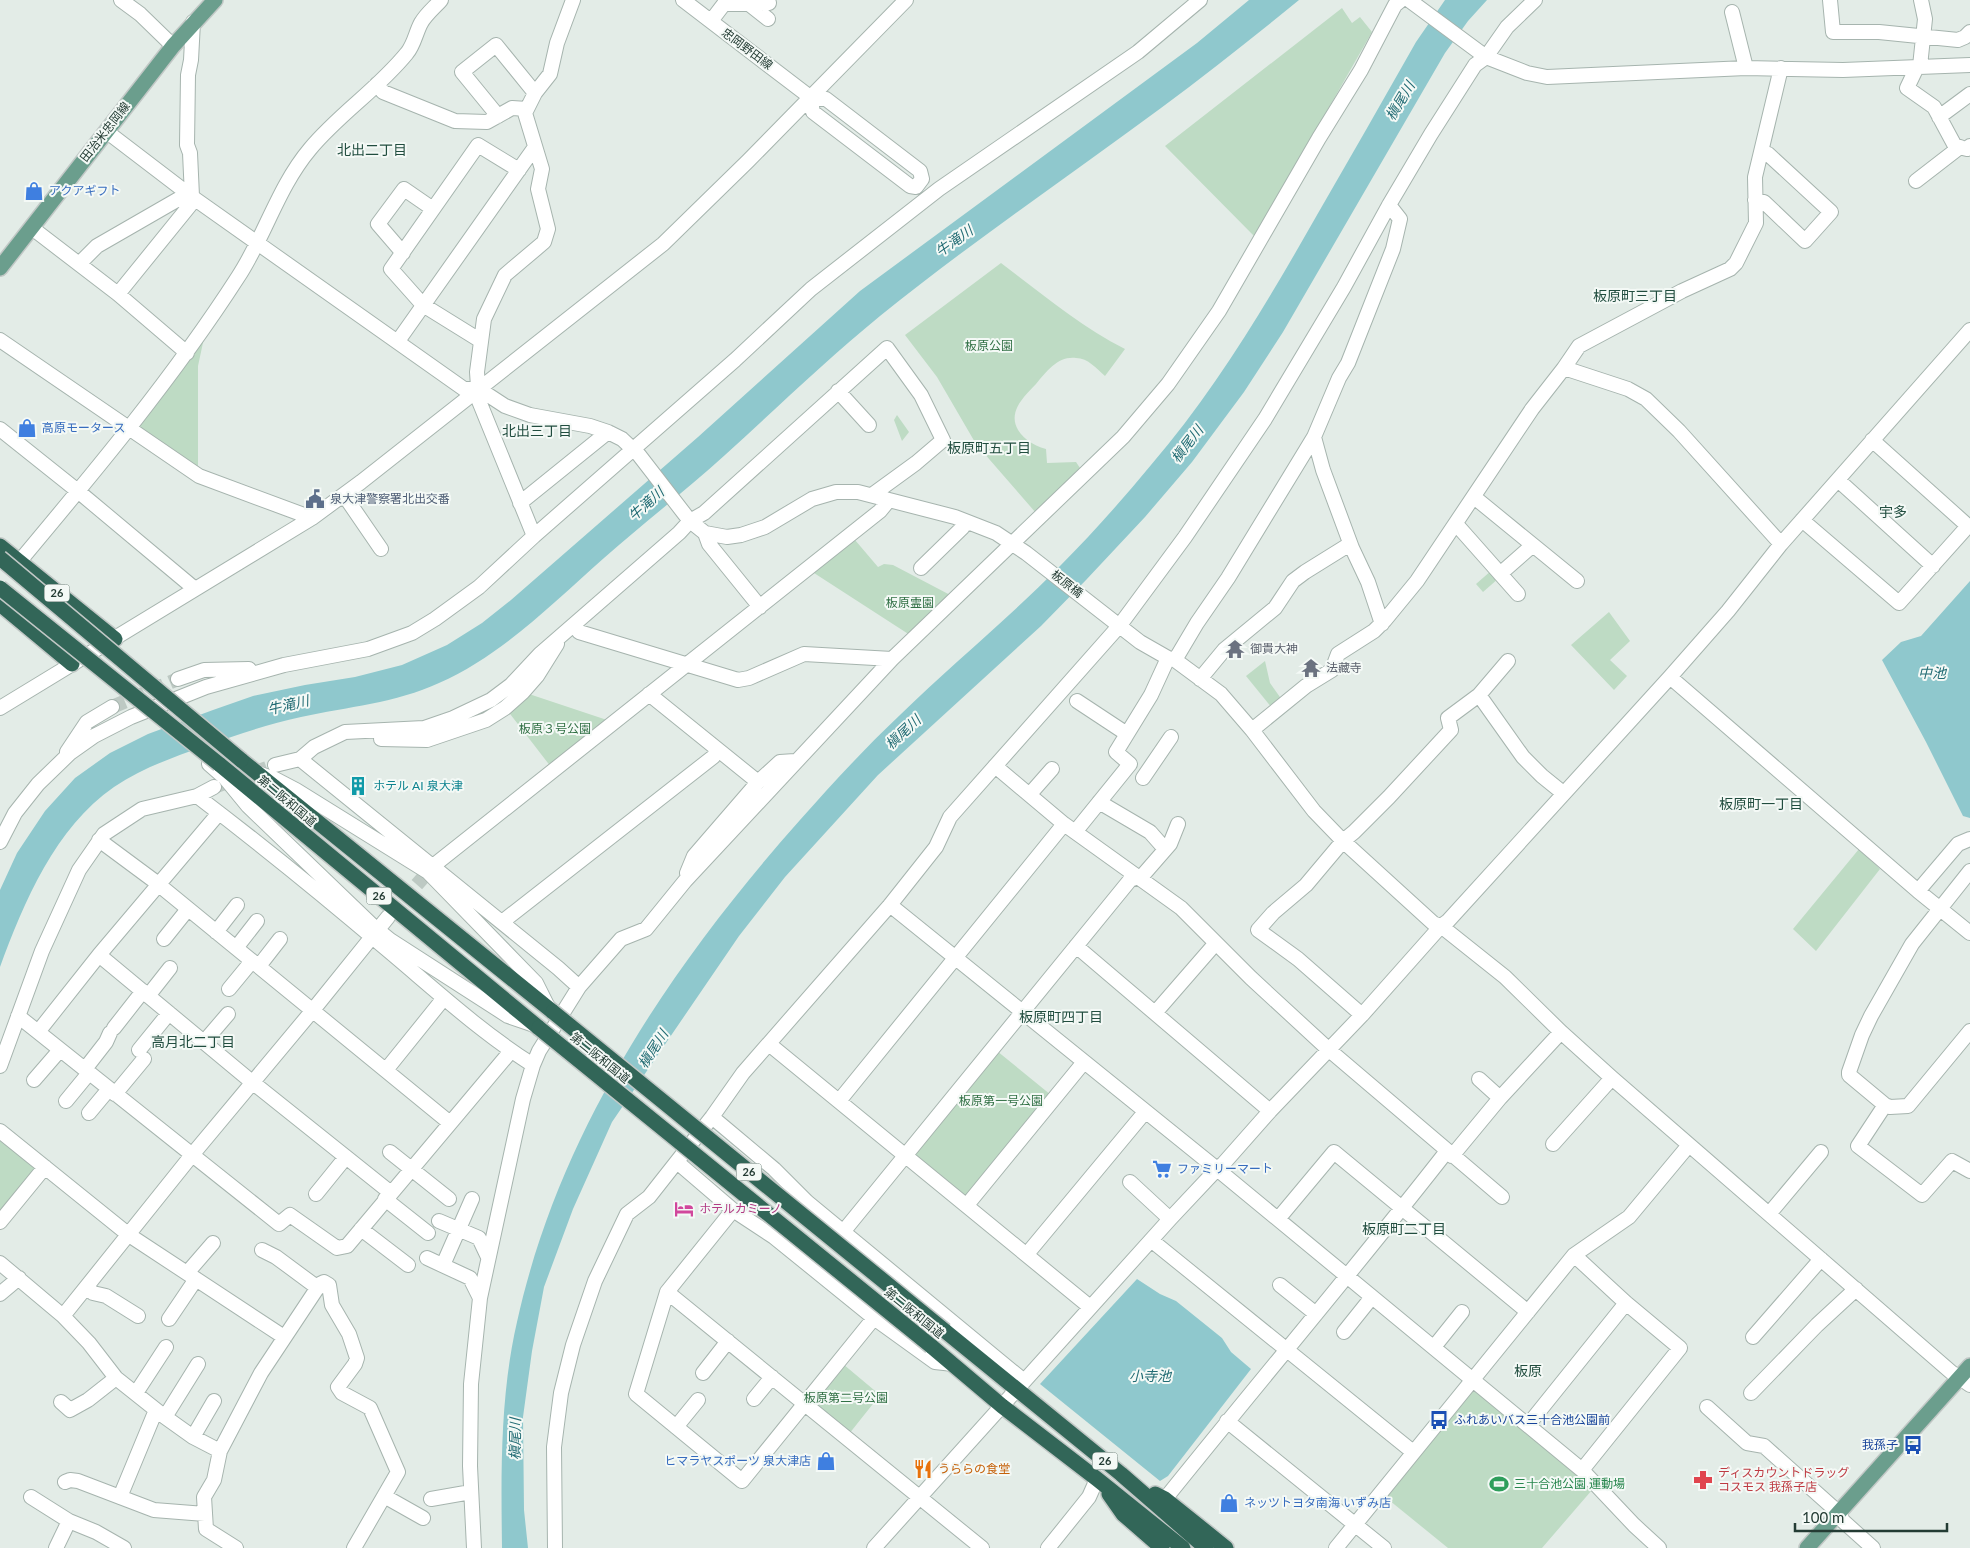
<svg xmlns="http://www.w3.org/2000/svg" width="1970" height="1548" viewBox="0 0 1970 1548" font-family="Lato,'Noto Sans JP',sans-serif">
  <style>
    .green { fill: #bedbc4 }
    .water { fill: #8fc8cd }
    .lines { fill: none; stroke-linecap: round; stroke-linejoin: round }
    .minor-tunnel { stroke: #bdc9c3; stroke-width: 14; stroke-dasharray: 14 7; stroke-linecap: butt }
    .minor-casing { stroke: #a6b4ae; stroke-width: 16 }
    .major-casing { stroke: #c2c8c6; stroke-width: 18 }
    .highway-casing { stroke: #c2c8c6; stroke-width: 18 }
    .minor { stroke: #fff; stroke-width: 14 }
    .major { stroke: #6b9e8d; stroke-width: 15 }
    .highway { stroke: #326658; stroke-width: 15 }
    .highway-bridge-casing { stroke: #c2c8c6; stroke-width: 18; stroke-linecap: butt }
    .highway-bridge { stroke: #326658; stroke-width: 15 }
    .labels { text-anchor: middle; stroke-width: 4; stroke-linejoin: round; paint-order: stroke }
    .shield { fill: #f4f9f6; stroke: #62756e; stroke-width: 1 }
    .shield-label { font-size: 11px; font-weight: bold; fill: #243c34 }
    .street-label { font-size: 12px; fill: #243c34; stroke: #f4f9f6 }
    .shop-label { font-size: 12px; fill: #366cbe; stroke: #f4f9f6; text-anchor: start }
    .park-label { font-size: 12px; fill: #317045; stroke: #f4f9f6 }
    .service-label { font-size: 12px; fill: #4e5e75; stroke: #f4f9f6; text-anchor: start }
    .worship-label { font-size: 12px; fill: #5b616d; stroke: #f4f9f6; text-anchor: start }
    .culture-label { font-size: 12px; fill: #0d838f; stroke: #f4f9f6; text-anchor: start }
    .hotel-label { font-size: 12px; fill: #b23c85; stroke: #f4f9f6; text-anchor: start }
    .transit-label { font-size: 12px; fill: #164399; stroke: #f4f9f6; text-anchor: start }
    .food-label { font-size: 12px; fill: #c56008; stroke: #f4f9f6; text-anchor: start }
    .health-label { font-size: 12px; fill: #be3a42; stroke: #f4f9f6; text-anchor: start }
    .leisure-label { font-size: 12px; fill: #27864d; stroke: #f4f9f6; text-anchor: start }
    .water-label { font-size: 14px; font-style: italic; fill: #226c74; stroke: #f4f9f6 }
    .neighbourhood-label { font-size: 14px; fill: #214d3f; stroke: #f4f9f6 }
  </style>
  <rect width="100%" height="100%" fill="#e3ece7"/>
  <path class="green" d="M1342,8L1352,23L1360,17L1372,32L1255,237L1165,146Z
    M1001,263C1041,293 1080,326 1125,349L1105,376C1097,369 1088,358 1076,358C1058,356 1047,371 1036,384C1031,389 1025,395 1021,401C1004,424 1024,443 1046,449L1047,463L1076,462L1080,468L1036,513L976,444L937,377L905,335Z
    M204,338L198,366V469L140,430L138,425Z
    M897,415L909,432L902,441L894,420Z
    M855,540L878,567L884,564L893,565L954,597L913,637L814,573Z
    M1492,570L1499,578L1483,592L1476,584Z
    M1609,612L1630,641L1610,660L1627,676L1614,690L1571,645Z
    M1265,661L1270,683L1282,700L1272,708L1246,676Z
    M526,693L607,720L551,767L507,710Z
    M1859,849L1880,869L1816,951L1793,929Z
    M997,1051L1051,1095L968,1196L961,1197L915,1159L914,1152Z
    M0,1136L36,1166V1170L0,1214Z
    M843,1364L880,1395L849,1434L815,1406L814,1399Z
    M1472,1389H1476L1563,1462L1592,1490L1542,1548H1448L1384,1496Z"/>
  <path class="water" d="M1249,0H1299C1254,37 1208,73 1161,108C1068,177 970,243 880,316C826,360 776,409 725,455C685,491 644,523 604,558C552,604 502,655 439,683C396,703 347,707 301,717C268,724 237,735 205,746C174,757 142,768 114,787C55,828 24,902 0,967V890L17,853L45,811L75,778L110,753L148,734L213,710L253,696L305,685L355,677L402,665L447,645L482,623L511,600L698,437L860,291L1197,43Z
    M1445,0H1487L1468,21L1445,53L1283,332L1244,392L1192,462L1145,517L1086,580L1041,626L878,775L785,877L739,936L612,1122L573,1209L544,1287L532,1351L523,1417L524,1510L528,1548H502C501,1472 500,1396 517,1322C559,1131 672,964 800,820C832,784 865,748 900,715C952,664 1009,618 1060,566C1092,534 1122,500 1151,465C1217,388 1267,303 1317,215C1350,158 1383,100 1416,42Z
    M1970,581V818L1963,816L1926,742L1882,660L1901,642L1921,636Z
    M1137,1279L1160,1294L1176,1301L1222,1338L1231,1352L1251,1369L1168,1476L1160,1481L1040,1384Z"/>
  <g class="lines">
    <path class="minor-tunnel" d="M112,707L178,679
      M214,787L275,765
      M389,916L428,872"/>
    <g class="minor-casing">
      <path id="minor" d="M121,0L140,14L173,46
        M683,0L810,97
        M1409,0L1486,57L1527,73L1547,77L1746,68L1843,70L1970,65
        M1830,0L1833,32H1879L1958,40L1965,37L1970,32
        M749,4L768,19
        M1732,12L1746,68
        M711,21L724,4H761L769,3
        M1920,66L1925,19L1921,0
        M1917,67L1907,88L1934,107L1955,146L1967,149L1970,146
        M377,84L383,92L455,121L487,122L512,108L527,109
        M810,97L826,99L920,171L922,179L916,187L910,186L813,112Z
        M498,116L462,72L496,45L535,93
        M1939,117L1970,94
        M106,131L195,199L464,389H479L505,406L530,415L590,426L608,432L622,439L639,455L690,521L705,533L727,537L741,535L765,527L812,499L836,492H858L955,517L996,533L1026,553L1140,642L1168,658L1175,660L1221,694L1252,730L1314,811L1343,841L1433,923L1441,926L1505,977L1561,1032L1612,1078L1951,1372L1970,1385
        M1916,181L1960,147
        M192,196L190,153L187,145L188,75L191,60L193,22
        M1755,200L1764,202L1805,241L1831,212L1768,154L1762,152
        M32,228L118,294L187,353
        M403,253L378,224L404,189L433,209
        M79,264L97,246L189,193
        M118,294L195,199
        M0,340L199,476L312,518
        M398,341L535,147
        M481,341L423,305L391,269L478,145L519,170
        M1564,368L1579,346L1682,291L1730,269L1736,263L1756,223L1755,177L1781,68
        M838,391L869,425
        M0,429L79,492L195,589
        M1314,437L1323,470L1352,548L1368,582L1382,624
        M1838,480L1933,566
        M344,495L381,549
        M1474,497L1577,581
        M520,503L608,432
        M1802,520L1899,603L1968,526L1872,440
        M1456,524L1518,594
        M705,533L709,544L760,607
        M534,536L479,401L477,372L484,319L505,275L544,242L548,229L538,189L542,169L525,113L535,93L550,74L557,43L573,0
        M19,562C96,470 173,378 238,277C265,236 278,187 310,149C339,114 378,89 407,53C414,45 416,32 421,23C426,14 435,7 441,0
        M921,568L962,528L966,522
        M1500,574L1533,545
        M579,632L738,680L749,678L804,654L892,659
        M1175,660L1197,623L1228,578L1314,437L1339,378L1348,363L1393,249L1400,219L1389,205
        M1670,677L1918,891L1970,933
        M178,679L204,670L249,669
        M1200,679L1224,650L1275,608L1293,581L1305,572L1350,544
        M649,694L758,782
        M1479,695L1523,757L1542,776L1563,793
        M1077,701L1127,734
        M0,708L312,518L361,482L663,244L748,161L906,0
        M1252,730L1306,686L1332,670L1338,654L1374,631L1385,620L1417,581L1532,409L1564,368L1628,389L1646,399L1679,431L1781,544
        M381,739L427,740L486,720L505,708L523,692L537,676L557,644
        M67,752L87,722L112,707
        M300,759L558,968L579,987
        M209,764L225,778L248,806L374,927L390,940L508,1016L534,1025
        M275,765L300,759L314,747L345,732L424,728L453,718L491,700L511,685L540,654L679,533L690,521L704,513L887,348L921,395L943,440L916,463L872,495
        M995,766L1064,824L1181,908L1251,978L1328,1049L1502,1197
        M260,774L275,779L296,790L428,872L536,983L548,1007
        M1143,778L1171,737
        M1030,794L1052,769
        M197,796C260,844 323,895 384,947C432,987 479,1031 533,1065
        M1099,802L1150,832L1165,849
        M1075,832L1130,764L1116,752L1151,695L1168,658
        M99,840L153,880L450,1123
        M0,842L15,813L38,784L70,753L94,736L131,717L206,687L284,665L368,649L412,633L435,619L479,587L534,536L735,360L811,289L939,189L1138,52L1200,0
        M1970,871L1912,944L1871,1016L1862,1035L1849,1072V1075L1885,1105L1890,1107L1908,1106L1970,1031
        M428,872L433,866L880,511L889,500
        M687,873L694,856L758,782L780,762L795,761
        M1918,891L1958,844L1970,839
        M890,905L1217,1169L1582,1470L1634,1525L1659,1548
        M502,922L713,757L717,751
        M216,932L237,905
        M164,939L188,909
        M1076,946L1270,1111
        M236,948L257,921
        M99,955L252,1082L391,1193
        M259,966L280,939
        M229,989L252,961
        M148,996L170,968
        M1155,1013L1215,944
        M1362,1015L1298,959L1258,930L1273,913L1306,885L1343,841L1354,832L1389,797L1451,730L1448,718L1479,695L1508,661
        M18,1016L279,1224L290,1215L337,1248L347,1246L511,1051
        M114,1028L143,991
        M38,1032L99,955L219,813
        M204,1042L228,1014
        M769,1044L1090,1307
        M139,1050L169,1013
        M0,1066L42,951L79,870L104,834L142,809L197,796L214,787
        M85,1069L106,1042L110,1033
        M386,1070L444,998
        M1479,1079L1500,1098
        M34,1080L60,1050
        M115,1094L144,1059
        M66,1101L89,1073
        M839,1101L1064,824
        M1885,1105L1858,1146L1922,1195L1952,1161L1970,1171
        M89,1113L109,1089
        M712,1117L774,1169L807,1202L1018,1376L1016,1389
        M0,1131L129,1235L284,1337
        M1553,1144L1612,1078
        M390,1152L449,1199
        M1452,1156L1500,1098L1561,1032
        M677,1162L733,1210L774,1237L874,1318L935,1362L953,1364
        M1130,1182L1170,1219
        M316,1194L346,1157
        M385,1199L428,1233
        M967,1205L1084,1062
        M733,1210L667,1292L636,1394L742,1481L874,1318
        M1769,1214L1821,1152
        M1278,1219L1334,1152L1528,1312
        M439,1221L479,1238L488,1257
        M0,1222L45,1167
        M361,1229L408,1265
        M843,1232L1130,880L1143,875L1170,844L1178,824
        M1151,1240L1413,1452
        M262,1250L276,1257L318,1288
        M1027,1254L1145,1112
        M1574,1255L1626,1303L1680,1348L1582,1470
        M427,1258L470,1278L480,1298
        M0,1263L63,1316L89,1343L116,1378L165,1417L193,1437L220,1451
        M443,1265L472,1199
        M187,1273L213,1243
        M1280,1285L1316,1314
        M87,1287L93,1293L106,1296L138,1316
        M667,1292L982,1548
        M0,1294L19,1278
        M63,1316L192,1155L313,1010L388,917
        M169,1319L196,1279
        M1344,1332L1372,1297
        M1753,1337L1821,1259
        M1434,1347L1462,1312
        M703,1373L728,1341
        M136,1393L166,1347
        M1751,1393L1817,1325L1856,1289
        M754,1399L772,1377
        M61,1402L70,1410L88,1400L116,1378
        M1707,1407L1747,1443L1764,1446L1839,1513L1843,1521L1873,1548
        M165,1417L198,1364
        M1227,1421L1384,1548
        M1528,1425L1626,1303
        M676,1427L698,1400
        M193,1437L214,1401
        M65,1482L70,1480L78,1481L154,1510L205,1514
        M384,1496L423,1518
        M31,1497L69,1521
        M120,1497L156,1410
        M431,1499L471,1492
        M1165,1499C1258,1383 1355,1269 1447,1151
        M56,1548L69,1521L96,1532L124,1548
        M236,1548L206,1529L204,1497L214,1480L220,1451L261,1373L320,1284L324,1282L329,1285L332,1305L349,1334L357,1358L355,1364L338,1387L342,1393L370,1408L398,1472L354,1548
        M474,1548L470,1466L471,1384L480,1298L523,1099L533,1065L539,1051L579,987L621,939L646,929L685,881L892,659L1123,437L1168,384L1219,311L1319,138L1361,70L1395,5L1401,0
        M555,1548L554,1447L561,1393L573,1345L595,1281L627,1214L649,1197L712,1117L743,1073L890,905L936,847L950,817L1120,625L1185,537L1265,419L1344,287L1389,205L1431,134L1475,65L1486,57L1507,27L1535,0
        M874,1548L1170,1219L1217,1169L1224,1163L1270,1111L1362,1015L1441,926L1448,921L1670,677L1728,611L1781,544L1970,330
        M1048,1548L1089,1497L1097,1479
        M1336,1548L1574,1255L1629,1217L1689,1145"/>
    </g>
    <g class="major-casing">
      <path id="major" d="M0,268L173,46L215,0
        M1807,1548L1970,1366"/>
    </g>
    <g class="highway-casing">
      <path id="highway" d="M0,546L115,639
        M0,604L72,664
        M241,760L553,1012
        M219,764L539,1028
        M945,1331L1121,1474L1206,1548
        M931,1346L1002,1406L1097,1479L1183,1548
        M1109,1494L1123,1514L1162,1548
        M1155,1494L1165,1499L1226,1548"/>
    </g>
    <use href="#minor" class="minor"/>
    <use href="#major" class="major"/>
    <use href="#highway" class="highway"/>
    <g class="highway-bridge-casing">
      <path id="highway-bridge" d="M0,558L241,760
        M0,588L219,764
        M553,1012L945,1331
        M539,1028L931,1346"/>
    </g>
    <use href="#highway-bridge" class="highway-bridge"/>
  </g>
  <defs>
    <g id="shop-bare" transform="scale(1.5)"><path d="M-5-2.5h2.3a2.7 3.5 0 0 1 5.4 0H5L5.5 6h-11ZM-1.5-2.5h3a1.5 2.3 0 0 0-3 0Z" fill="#3f7fe0" stroke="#f4f9f6" stroke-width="2.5" paint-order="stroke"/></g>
    <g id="civic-bare" transform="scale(1.5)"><path d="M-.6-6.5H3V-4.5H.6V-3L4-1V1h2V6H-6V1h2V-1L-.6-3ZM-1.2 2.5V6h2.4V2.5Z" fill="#5c6f8a" stroke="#f4f9f6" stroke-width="2.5" paint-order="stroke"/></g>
    <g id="temple-bare" transform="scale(1.5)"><path d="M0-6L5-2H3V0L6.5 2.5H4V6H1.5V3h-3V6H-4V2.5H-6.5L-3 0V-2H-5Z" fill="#6b7280" stroke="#f4f9f6" stroke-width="2.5" paint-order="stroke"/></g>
    <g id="building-bare" transform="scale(1.5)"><path d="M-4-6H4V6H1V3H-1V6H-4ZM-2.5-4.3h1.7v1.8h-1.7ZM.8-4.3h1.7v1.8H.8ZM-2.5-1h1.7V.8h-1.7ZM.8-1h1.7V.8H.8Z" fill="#0f9aa8" stroke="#f4f9f6" stroke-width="2.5" paint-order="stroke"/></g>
    <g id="supermarket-bare" transform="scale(1.5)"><path d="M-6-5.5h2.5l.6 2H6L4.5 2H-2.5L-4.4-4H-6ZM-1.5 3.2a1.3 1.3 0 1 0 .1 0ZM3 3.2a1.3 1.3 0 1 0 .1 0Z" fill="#3f7fe0" stroke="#f4f9f6" stroke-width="2.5" paint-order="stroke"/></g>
    <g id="hotel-bare" transform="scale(1.5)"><path d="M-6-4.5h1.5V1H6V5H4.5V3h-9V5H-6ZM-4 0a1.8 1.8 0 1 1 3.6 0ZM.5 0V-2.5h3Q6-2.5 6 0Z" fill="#d1479c" stroke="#f4f9f6" stroke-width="2.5" paint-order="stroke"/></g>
    <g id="bus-bare" transform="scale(1.5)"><path d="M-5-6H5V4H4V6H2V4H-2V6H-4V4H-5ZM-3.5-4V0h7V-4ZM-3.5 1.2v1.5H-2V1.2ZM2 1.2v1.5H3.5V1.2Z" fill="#1a4fb4" stroke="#f4f9f6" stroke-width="2.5" paint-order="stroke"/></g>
    <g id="restaurant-bare" transform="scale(1.5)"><path d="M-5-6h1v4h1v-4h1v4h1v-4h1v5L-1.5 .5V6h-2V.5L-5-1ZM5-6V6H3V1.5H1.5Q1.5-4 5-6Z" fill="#e8710a" stroke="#f4f9f6" stroke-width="2.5" paint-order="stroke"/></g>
    <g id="pharmacy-bare" transform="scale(1.5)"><path d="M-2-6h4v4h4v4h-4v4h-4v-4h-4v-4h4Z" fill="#e0444e" stroke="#f4f9f6" stroke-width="2.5" paint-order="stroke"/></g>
    <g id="stadium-bare" transform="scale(1.5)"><path d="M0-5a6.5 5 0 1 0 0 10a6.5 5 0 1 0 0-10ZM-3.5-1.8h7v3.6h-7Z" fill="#2e9e5b" stroke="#f4f9f6" stroke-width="2.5" paint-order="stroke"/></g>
  </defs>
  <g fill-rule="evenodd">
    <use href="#shop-bare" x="34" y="191"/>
    <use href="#shop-bare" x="27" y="428"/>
    <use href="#civic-bare" x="315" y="499"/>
    <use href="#temple-bare" x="1235" y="649"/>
    <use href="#temple-bare" x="1311" y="668"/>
    <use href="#building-bare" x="358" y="786"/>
    <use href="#supermarket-bare" x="1162" y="1169"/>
    <use href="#hotel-bare" x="684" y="1209"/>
    <use href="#bus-bare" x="1439" y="1420"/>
    <use href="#bus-bare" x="1913" y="1445"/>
    <use href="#shop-bare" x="826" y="1461"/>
    <use href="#restaurant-bare" x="923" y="1469"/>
    <use href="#pharmacy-bare" x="1703" y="1480"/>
    <use href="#stadium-bare" x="1499" y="1484"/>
    <use href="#shop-bare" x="1229" y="1503"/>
  </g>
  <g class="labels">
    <g class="shield">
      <rect x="44.5" y="584.5" width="25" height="17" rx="4"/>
      <rect x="366.5" y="887.5" width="25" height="17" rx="4"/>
      <rect x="736.5" y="1163.5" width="25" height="17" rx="4"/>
      <rect x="1092.5" y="1452.5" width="25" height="17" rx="4"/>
    </g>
    <g class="shield-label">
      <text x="57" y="597">26</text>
      <text x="379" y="900">26</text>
      <text x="749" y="1176">26</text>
      <text x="1105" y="1465">26</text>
    </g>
    <g class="street-label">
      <text transform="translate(747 49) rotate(37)" y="4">忠岡野田線</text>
      <text transform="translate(105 132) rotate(-52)" y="4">田治米忠岡線</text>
      <text transform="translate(1067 584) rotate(38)" y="4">板原橋</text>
      <text transform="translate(287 801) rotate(40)" y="4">第二阪和国道</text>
      <text transform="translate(600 1058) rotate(39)" y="4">第二阪和国道</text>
      <text transform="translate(914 1313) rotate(39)" y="4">第二阪和国道</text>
    </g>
    <g class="shop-label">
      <text x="49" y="195">アクアギフト</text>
      <text x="42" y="432">高原モータース</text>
      <text x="1177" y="1173">ファミリーマート</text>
      <text x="811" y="1465" text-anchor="end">ヒマラヤスポーツ 泉大津店</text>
      <text x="1244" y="1507">ネッツトヨタ南海 いずみ店</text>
    </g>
    <g class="park-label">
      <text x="989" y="350">板原公園</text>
      <text x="910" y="607">板原霊園</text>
      <text x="555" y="733">板原３号公園</text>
      <text x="1001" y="1105">板原第一号公園</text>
      <text x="846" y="1402">板原第二号公園</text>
    </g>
    <g class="service-label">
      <text x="330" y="503">泉大津警察署北出交番</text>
    </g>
    <g class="worship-label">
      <text x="1250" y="653">御貴大神</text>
      <text x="1326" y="672">法藏寺</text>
    </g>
    <g class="culture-label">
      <text x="373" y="790">ホテル AI 泉大津</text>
    </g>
    <g class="hotel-label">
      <text x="699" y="1213">ホテルカミーノ</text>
    </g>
    <g class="transit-label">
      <text x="1454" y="1424">ふれあいバス三十合池公園前</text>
      <text x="1898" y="1449" text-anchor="end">我孫子</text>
    </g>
    <g class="food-label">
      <text x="938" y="1473">うららの食堂</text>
    </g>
    <g class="health-label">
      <text x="1718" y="1477">ディスカウントドラッグ<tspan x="1718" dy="14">コスモス 我孫子店</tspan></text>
    </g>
    <g class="leisure-label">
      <text x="1514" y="1488">三十合池公園 運動場</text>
    </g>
    <g class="water-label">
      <text transform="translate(1400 101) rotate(-59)" y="5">槇尾川</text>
      <text transform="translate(954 241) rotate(-35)" y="5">牛滝川</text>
      <text transform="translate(1187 444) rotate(-52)" y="5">槇尾川</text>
      <text transform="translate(646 504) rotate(-42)" y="5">牛滝川</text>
      <text x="1932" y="678">中池</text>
      <text transform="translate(288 705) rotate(-13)" y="5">牛滝川</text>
      <text transform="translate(903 732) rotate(-43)" y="5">槇尾川</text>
      <text transform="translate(653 1049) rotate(-57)" y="5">槇尾川</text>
      <text x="1150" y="1381">小寺池</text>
      <text transform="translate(515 1439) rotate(-89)" y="5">槇尾川</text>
    </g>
    <g class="neighbourhood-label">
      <text x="372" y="155">北出二丁目</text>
      <text x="1635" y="301">板原町三丁目</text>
      <text x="537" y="436">北出三丁目</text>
      <text x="989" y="453">板原町五丁目</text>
      <text x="1893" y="517">宇多</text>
      <text x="1761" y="809">板原町一丁目</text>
      <text x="1061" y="1022">板原町四丁目</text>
      <text x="193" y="1047">高月北二丁目</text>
      <text x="1404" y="1234">板原町二丁目</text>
      <text x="1528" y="1376">板原</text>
    </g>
  </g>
  <path d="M1795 1523v8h152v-8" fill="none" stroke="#243c34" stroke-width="2.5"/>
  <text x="1802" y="1523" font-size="15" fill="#243c34" stroke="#f4f9f6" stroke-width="4" paint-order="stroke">100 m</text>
</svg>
